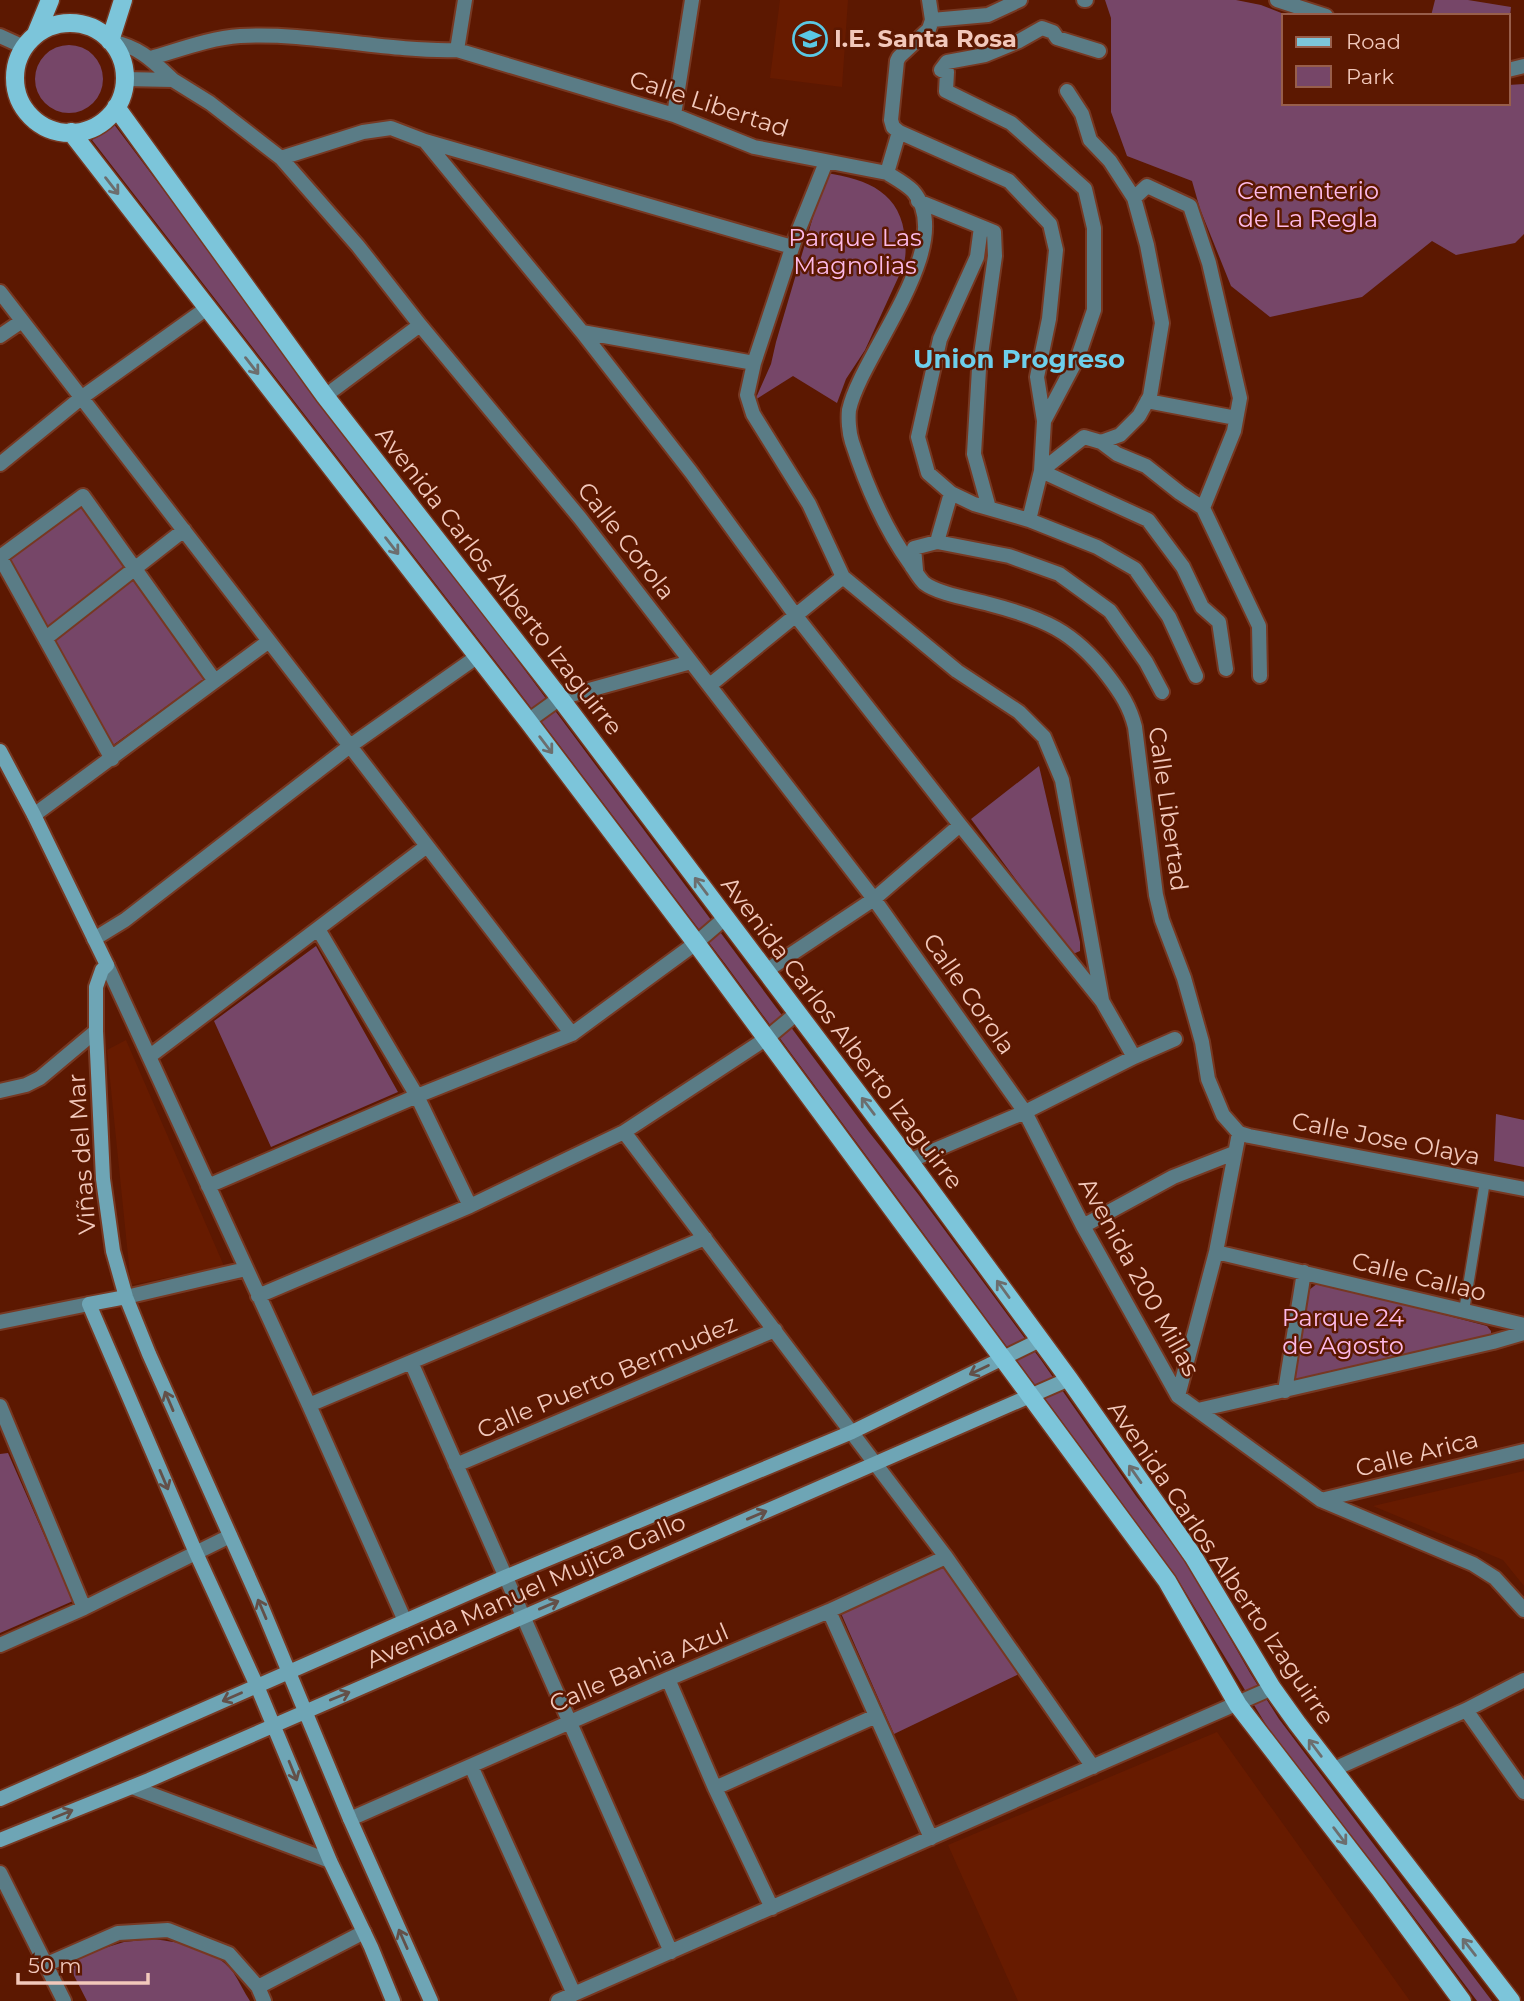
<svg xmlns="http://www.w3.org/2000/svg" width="1524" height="2001" viewBox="0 0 1524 2001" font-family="Montserrat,sans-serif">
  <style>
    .built { fill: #671b00 }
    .green { fill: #764668 }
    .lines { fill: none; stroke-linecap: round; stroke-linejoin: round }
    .lane-casing { stroke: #773822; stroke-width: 13 }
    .street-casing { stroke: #773822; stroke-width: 18 }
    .secondary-casing { stroke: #773822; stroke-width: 18 }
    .primary-casing { stroke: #773822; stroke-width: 21 }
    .lane { stroke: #5a7c86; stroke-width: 10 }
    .street { stroke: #5a7c86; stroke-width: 14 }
    .secondary { stroke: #6ea5b5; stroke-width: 14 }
    .primary { stroke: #7cc5da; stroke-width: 18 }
    .oneway { stroke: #6c6e6e }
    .oneway2 { stroke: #635049 }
    .labels { text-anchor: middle; stroke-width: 5; stroke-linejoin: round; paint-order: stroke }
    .poi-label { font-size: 24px; font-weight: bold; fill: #f2c8bb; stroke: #5c1801; text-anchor: start }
    .street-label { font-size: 24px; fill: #f2c8bb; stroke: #5c1801 }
    .park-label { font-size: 24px; fill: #fdbae8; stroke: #5c1801 }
    .neighbourhood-label { font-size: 26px; font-weight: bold; fill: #6dcfeb; stroke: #5c1801 }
  </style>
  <rect width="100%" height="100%" fill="#5c1801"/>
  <path class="built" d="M780,0H848L842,87L770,78Z
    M126,1040L224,1266L131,1285L107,1050Z
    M1524,1471V1586L1503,1560L1373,1506Z
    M1217,1732L1410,2001H1018L948,1845Z"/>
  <path class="green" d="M1105,0H1236L1261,5L1289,16H1284V103H1508V85L1524,84V234L1515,243L1456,255L1432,241L1362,297L1270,317L1231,286L1200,209L1192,181L1127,156L1111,112V18Z
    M1435,0H1468L1511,7L1508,35V16H1431Z
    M35 79a34 34 0 1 1 68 0a34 34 0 1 1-68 0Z
    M113,123L489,622L869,1132L918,1194L1041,1360L1136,1496L1187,1563L1250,1673L1279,1719L1492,2001H1477L1406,1906L1268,1728L1175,1575L726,965L510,680L92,140Z
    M826,173C868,179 902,193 905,240C906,250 906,257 903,267L865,350L846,379L837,403L793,376L755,400L771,364L776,342Z
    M81,500L130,565L48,630L3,557Z
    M133,575L207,677L109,748L50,642Z
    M1039,766L1080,942V951L1073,954L1068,950L971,819Z
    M316,946L398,1092L271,1147L214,1021Z
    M1496,1114L1524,1120V1167L1494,1161Z
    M1318,1283L1327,1284L1487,1326L1491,1331V1336L1295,1382L1292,1373L1309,1290Z
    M8,1453L73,1601L0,1633V1454Z
    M943,1567L1023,1672L894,1734L840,1611Z
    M153,1939C183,1943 213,1947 233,1972C239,1981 244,1992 250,2001H87L68,1964L98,1950L124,1942Z"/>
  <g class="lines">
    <g class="lane-casing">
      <path id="lane" d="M1464,1311L1485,1181"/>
    </g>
    <g class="street-casing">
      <path id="street" d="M1084,0H1086
        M1277,0L1326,16
        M932,20L988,15L1020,0
        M0,36L24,47
        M110,41C140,47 152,60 173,80
        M457,50L465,0
        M1099,51L1057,38L1053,32L1042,28L1019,41L985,55L947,62L941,70L947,72L946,91L1011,123L1085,189L1094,228V310L1078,357L1044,421L1041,471L1148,520L1183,567L1202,607L1219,622L1226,669
        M151,58C179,50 210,38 240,36C312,32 385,52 457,50L674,115L754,147L887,173C895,178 906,184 913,191C959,244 861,354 849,410C848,419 849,433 852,442C866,485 885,529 911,565C915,571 919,578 924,583C938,594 971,599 989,604C1043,618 1074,631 1108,676C1121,693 1130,707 1135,727L1156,895L1162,920L1184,978L1202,1042L1208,1079L1223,1115L1239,1133L1249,1136L1524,1189
        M1508,70L1524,66
        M124,79L173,80L210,103L281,158L358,246L420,325L580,518L874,899L1025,1112L1083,1226L1178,1396L1321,1500L1473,1564L1495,1578L1524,1610
        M674,115L692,0
        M899,132L1009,181L1050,224L1056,250L1049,319L1037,377L1044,421
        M425,141L582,332L691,472L796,616L960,825L1102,1001L1134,1057
        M281,158L363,132L391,128L425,141L792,247
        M826,162L795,239L754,363L747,395L753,414L809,504L843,577L957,671L1019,712L1044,737L1062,780L1102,1000
        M887,173L899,132L893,127L891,120L897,61L899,57L929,29L932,20L929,0
        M1134,198L1147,186L1190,206L1209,263L1240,398L1234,431L1203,508
        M918,201L994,232L995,256L979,369L974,454L989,508
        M0,292L572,1034
        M582,332L754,363
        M0,336L22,321
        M325,396L420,325
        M1147,401L1236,418
        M1101,442L1117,454L1146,466L1180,493L1203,508L1259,626L1260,676
        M0,464L81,398L207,308
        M951,493L928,473L918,437L940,339L977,257L981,227
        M1029,520L1041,471L1084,437L1101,442L1120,435L1139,416L1150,396L1162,323L1147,245L1134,198L1110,161L1090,140L1082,114L1067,91
        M937,542L951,493L974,504L1029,520L1097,547L1135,569L1169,617L1196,676
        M916,570L914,548L937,542L1009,556L1059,574L1110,611L1146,662L1162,692
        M46,638L184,530
        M710,685L843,577
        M528,721L560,698L691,662
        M112,759L0,557L83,496L215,681
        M34,815L269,641
        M318,929L417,1096L470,1206
        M94,939L125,920L350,746L478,656
        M107,965L309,1405L405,1621
        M766,971L874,899L960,825
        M150,1056L427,846
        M0,1091L26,1085L40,1078L96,1031
        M624,1132L946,1557L1093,1767
        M909,1161L1025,1112L1134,1057L1175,1039
        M208,1186L417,1096L572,1034L696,943L725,918
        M1083,1226L1173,1177L1234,1153
        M1216,1252L1524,1325
        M258,1296L470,1206L624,1132L767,1038L797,1013
        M126,1297L246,1269
        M0,1322L89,1304
        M411,1362L671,1952
        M1285,1391L1304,1272
        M1178,1396L1216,1252L1239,1133
        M309,1405L705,1238
        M0,1406L84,1608
        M1198,1410L1493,1342L1524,1333
        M456,1465L775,1330
        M1321,1500L1524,1451
        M829,1611L931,1838
        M0,1645L84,1608L230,1536
        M668,1679L715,1788L772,1908
        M1466,1710L1524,1792
        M471,1766L574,1994
        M1332,1770L1466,1710L1524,1680
        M132,1787L330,1861
        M715,1788L876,1716
        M350,1819L668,1679L829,1611L946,1557
        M0,1873L64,2001
        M45,1965L118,1933L168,1930L229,1954L258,1987L264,2001
        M258,1987L364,1932
        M558,2001L1272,1688"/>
    </g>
    <g class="secondary-casing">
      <path id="secondary" d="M0,751L34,815L107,965L102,970L96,987V1031L103,1179L113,1251L126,1297L149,1354L258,1598L350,1819L431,2001
        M126,1297L89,1304L196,1553L257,1686L330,1861L371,1947L393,2001
        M0,1799L505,1577L852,1432L1040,1340
        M0,1840L149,1780L1069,1379"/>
    </g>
    <g class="primary-casing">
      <path id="primary" d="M15 78a55 55 0 1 1 110 0a55 55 0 1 1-110 0Z
        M36,34L50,0
        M110,41L123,0
        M116,107L325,396L560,698L909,1161L1069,1379L1193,1556L1272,1688L1297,1723L1511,2001
        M71,132L528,721L696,943L1167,1581L1238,1705L1379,1888L1462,2001"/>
    </g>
    <use href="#lane" class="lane"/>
    <use href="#street" class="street"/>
    <use href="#secondary" class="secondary"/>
    <use href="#primary" class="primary"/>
  </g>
  <defs><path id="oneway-shaft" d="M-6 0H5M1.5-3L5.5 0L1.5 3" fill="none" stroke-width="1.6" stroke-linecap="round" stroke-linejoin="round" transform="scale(1.75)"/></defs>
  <g class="oneway">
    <use href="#oneway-shaft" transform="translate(112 186) rotate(52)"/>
    <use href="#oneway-shaft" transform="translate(252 366) rotate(52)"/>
    <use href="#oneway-shaft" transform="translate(392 546) rotate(52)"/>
    <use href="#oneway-shaft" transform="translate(546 745) rotate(53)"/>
    <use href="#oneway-shaft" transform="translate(701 886) rotate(-127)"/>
    <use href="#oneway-shaft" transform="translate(868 1106) rotate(-127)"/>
    <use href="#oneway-shaft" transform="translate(1003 1289) rotate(-126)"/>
    <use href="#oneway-shaft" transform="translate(1135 1474) rotate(-125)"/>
    <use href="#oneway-shaft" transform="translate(1315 1748) rotate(-127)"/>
    <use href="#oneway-shaft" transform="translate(1340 1836) rotate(53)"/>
    <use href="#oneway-shaft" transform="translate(1469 1947) rotate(-128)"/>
  </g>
  <g class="oneway2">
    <use href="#oneway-shaft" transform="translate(979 1370) rotate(154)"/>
    <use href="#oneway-shaft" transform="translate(169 1401) rotate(-113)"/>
    <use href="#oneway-shaft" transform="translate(164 1480) rotate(67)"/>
    <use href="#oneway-shaft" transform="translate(757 1515) rotate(-23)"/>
    <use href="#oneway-shaft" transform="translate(549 1605) rotate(-23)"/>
    <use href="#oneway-shaft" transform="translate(262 1609) rotate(-113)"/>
    <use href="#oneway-shaft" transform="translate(340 1696) rotate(-22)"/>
    <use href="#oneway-shaft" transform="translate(232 1697) rotate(156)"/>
    <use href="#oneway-shaft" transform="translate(293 1771) rotate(68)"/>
    <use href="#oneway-shaft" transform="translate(63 1814) rotate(-22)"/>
    <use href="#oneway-shaft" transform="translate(403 1939) rotate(-114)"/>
  </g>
  <defs>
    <g id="school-ring" transform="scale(1.75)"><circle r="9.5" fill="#5c1801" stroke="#5ac8e5" stroke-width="1.5"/><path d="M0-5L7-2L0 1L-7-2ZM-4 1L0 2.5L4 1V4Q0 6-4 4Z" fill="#5ac8e5"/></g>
  </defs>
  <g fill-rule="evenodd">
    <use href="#school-ring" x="810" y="39"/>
  </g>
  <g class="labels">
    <g class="poi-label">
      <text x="834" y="47">I.E. Santa Rosa</text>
    </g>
    <g class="street-label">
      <text transform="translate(709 104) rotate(18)" y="8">Calle Libertad</text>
      <text transform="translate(626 541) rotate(52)" y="8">Calle Corola</text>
      <text transform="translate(499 581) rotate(52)" y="8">Avenida Carlos Alberto Izaguirre</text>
      <text transform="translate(1168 809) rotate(82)" y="8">Calle Libertad</text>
      <text transform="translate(969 994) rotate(55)" y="8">Calle Corola</text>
      <text transform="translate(842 1033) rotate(53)" y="8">Avenida Carlos Alberto Izaguirre</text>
      <text transform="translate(1386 1139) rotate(11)" y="8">Calle Jose Olaya</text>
      <text transform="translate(82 1154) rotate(-94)" y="8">Viñas del Mar</text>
      <text transform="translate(1139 1277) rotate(61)" y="8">Avenida 200 Millas</text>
      <text transform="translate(1419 1277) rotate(14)" y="8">Calle Callao</text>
      <text transform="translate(607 1377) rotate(-23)" y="8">Calle Puerto Bermudez</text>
      <text transform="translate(1417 1454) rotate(-14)" y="8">Calle Arica</text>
      <text transform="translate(1221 1563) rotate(56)" y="8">Avenida Carlos Alberto Izaguirre</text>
      <text transform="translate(526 1591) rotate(-24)" y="8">Avenida Manuel Mujica Gallo</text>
      <text transform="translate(639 1668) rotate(-23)" y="8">Calle Bahia Azul</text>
    </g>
    <g class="park-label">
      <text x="1308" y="199">Cementerio<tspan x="1308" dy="28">de La Regla</tspan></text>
      <text x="855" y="246">Parque Las<tspan x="855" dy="28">Magnolias</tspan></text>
      <text x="1343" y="1326">Parque 24<tspan x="1343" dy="28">de Agosto</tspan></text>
    </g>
    <g class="neighbourhood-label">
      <text x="1019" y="368">Union Progreso</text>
    </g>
  </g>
  <rect x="1282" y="14" width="228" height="91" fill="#5c1801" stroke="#985e4b" stroke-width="2"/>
  <rect x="1296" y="37" width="35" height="10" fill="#7cc5da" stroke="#985e4b" stroke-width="2"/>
  <text x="1346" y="49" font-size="21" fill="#f2c8bb">Road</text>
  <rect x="1296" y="66" width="35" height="21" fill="#764668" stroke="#985e4b" stroke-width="2"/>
  <text x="1346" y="84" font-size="21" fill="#f2c8bb">Park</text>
  <path d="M18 1973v10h130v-10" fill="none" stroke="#f2c8bb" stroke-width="3.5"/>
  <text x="28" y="1973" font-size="21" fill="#f2c8bb" stroke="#5c1801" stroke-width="5" paint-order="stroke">50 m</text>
</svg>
